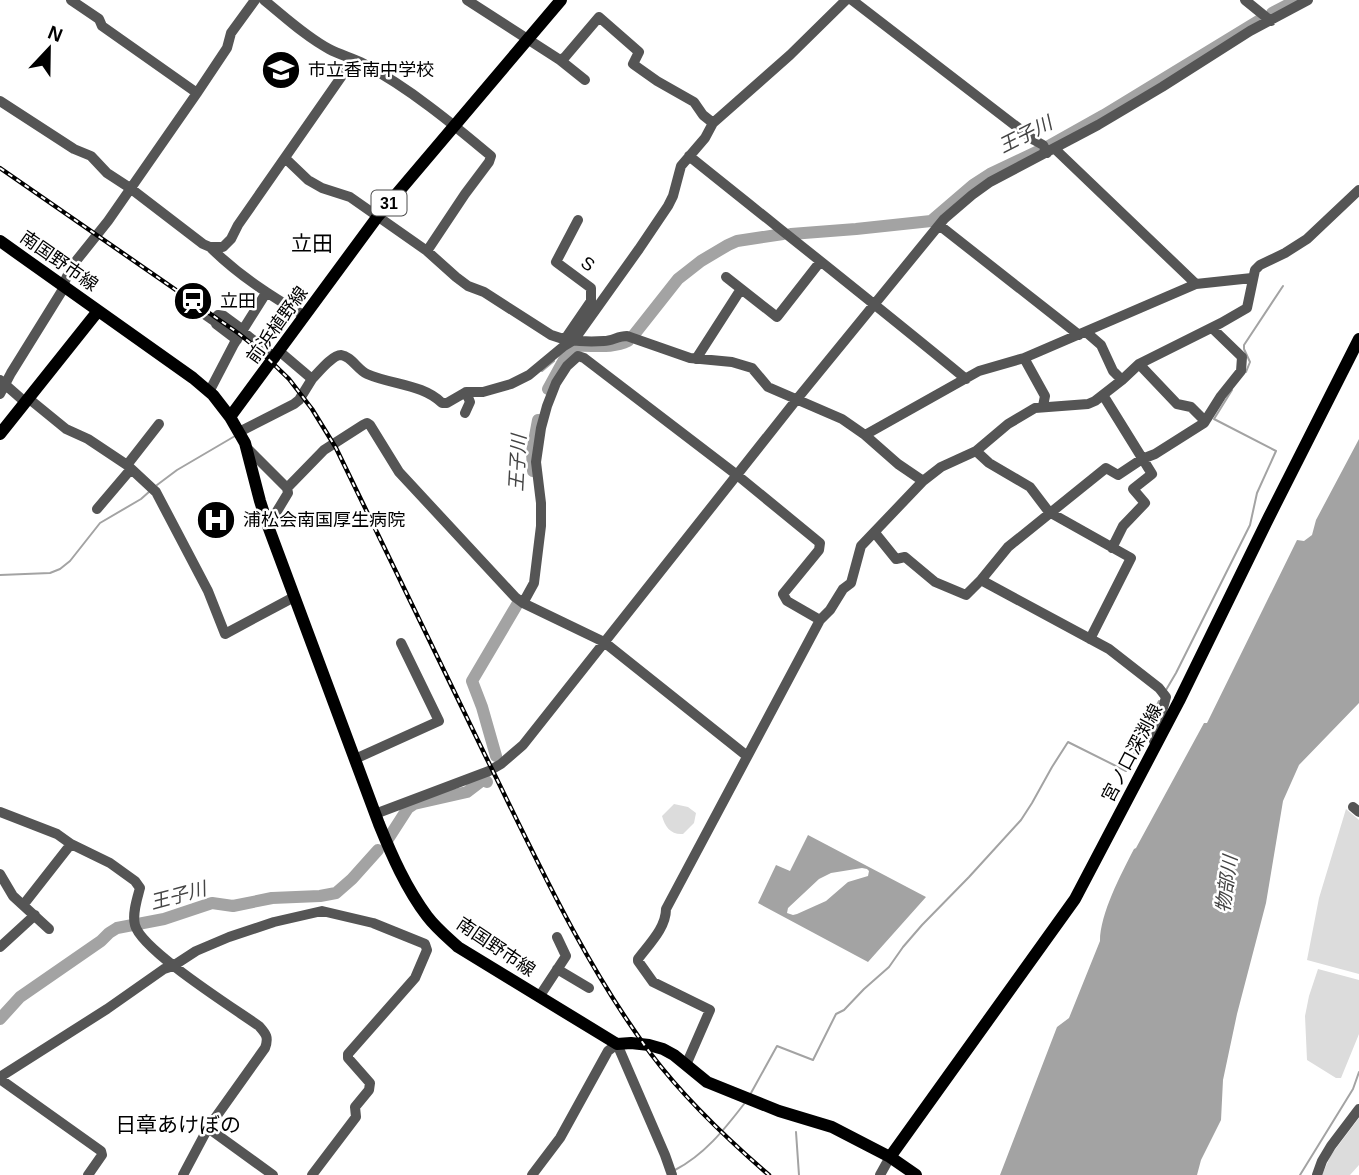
<svg xmlns="http://www.w3.org/2000/svg" width="1359" height="1175" viewBox="0 0 1359 1175" font-family="Helvetica,'Noto Sans JP',sans-serif">
  <style>
    .green { fill: #dcdcdc }
    .water { fill: #a3a3a3; fill-rule: evenodd }
    .lines { fill: none; stroke-linecap: round; stroke-linejoin: round }
    .stream { stroke: #a3a3a3; stroke-width: 2 }
    .river { stroke: #a3a3a3; stroke-width: 12 }
    .minor { stroke: #555; stroke-width: 10 }
    .major { stroke: #000; stroke-width: 12 }
    .rail-casing { stroke: #000; stroke-width: 4.5 }
    .rail { stroke: #fff; stroke-width: 2; stroke-dasharray: 5; stroke-linecap: butt }
    .labels { text-anchor: middle; stroke-width: 5; stroke-linejoin: round; paint-order: stroke }
    .shield { fill: #fff; stroke: #4c4c4c; stroke-width: 2 }
    .shield-label { font-size: 16px; font-weight: bold; fill: #000 }
    .poi-label { font-size: 18px; fill: #000; stroke: #fff; text-anchor: start }
    .street-label { font-size: 18px; fill: #000; stroke: #fff }
    .water-label { font-size: 19px; font-style: italic; fill: #444; stroke: #fff }
    .quarter-label { font-size: 21px; fill: #000; stroke: #fff }
  </style>
  <rect width="100%" height="100%" fill="#fff"/>
  <path class="green" d="M674,804L688,807L696,813L694,823L683,834C671,835 665,827 662,816Z
    M1346,809L1359,820V974L1307,960L1319,898Z
    M1318,969L1359,980V1034L1341,1078H1336L1307,1060L1305,1016L1309,996Z
    M1359,1118V1165L1350,1175H1322L1331,1155Z"/>
  <path class="water" d="M1359,439V703L1299,765L1283,801L1266,903L1237,1014L1223,1080L1221,1120L1201,1160L1197,1175H1000L1057,1027L1069,1018L1100,941C1100,914 1121,874 1134,849L1136,848L1204,723H1207L1297,540L1304,541L1312,535L1316,520Z
    M808,835L926,897L868,962L758,903L776,865L790,871ZM862,868L867,869L869,871L868,876L848,882L826,901L797,914L793,915L787,913L788,908L819,879L831,873Z"/>
  <g class="lines">
    <path class="stream" d="M542,371L554,361
      M1246,372L1250,362L1244,349V345L1283,286
      M157,485L177,470L235,436
      M0,575L50,573L60,569L70,561L100,523L141,499L150,491
      M1166,690L1176,673L1250,525L1257,493L1276,451L1214,419L1232,390
      M751,1093L777,1046L813,1060L836,1014L844,1010L864,989L889,967L903,947L922,925L969,877L1021,820L1032,803L1052,767L1068,742L1126,771L1159,701
      M796,1132L799,1175
      M675,1170C704,1155 724,1130 744,1104
      M1300,1175L1353,1089L1359,1072"/>
    <path class="river" d="M1272,13L1297,0
      M791,234L856,229L931,221L973,185L990,174L1047,147L1104,115L1263,18
      M633,336L678,279L701,261L728,245L737,241L783,234
      M548,389L566,356L576,346C593,345 612,349 628,341
      M533,471L532,452L538,420
      M496,756L482,707L472,681L518,603
      M388,839L408,808L414,804L467,792L484,779L487,782
      M0,1019L20,997L101,941L109,933L117,928L164,919L212,903L233,906L272,898L320,896L336,893L352,879L378,850"/>
    <path class="minor" d="M71,0L99,19L102,26L197,93
      M264,0C285,17 305,36 329,49C340,55 353,58 364,64C408,87 453,124 491,156L489,162L465,194L427,251
      M467,0L560,60L565,57L599,17L639,52L633,64L657,81L694,102L703,115L713,123
      M852,0L1034,140L1043,145L1047,153
      M1245,0L1271,21
      M560,60L585,80
      M0,101L74,149L91,156L107,173L130,188L203,244L210,247H223L231,239L238,225L353,60
      M1055,149L1196,284
      M689,156C781,230 875,304 966,379
      M285,158L308,180L322,188L350,197L427,251L456,277L468,286L484,292L551,335C566,341 587,342 604,341C612,341 618,336 627,336L690,358L732,362L752,368L768,387L842,419L865,435L898,464L923,481
      M939,225L1079,335
      M210,247C238,275 271,296 305,316
      M726,277L777,317L820,262
      M63,285L72,266L108,221L197,93L227,48L231,33L255,0
      M191,305L214,321
      M242,331L275,358
      M1086,332L1101,345L1113,371L1122,380
      M565,339L591,301V288L556,262L578,220
      M237,340L216,324L214,319L218,315L224,316L243,330
      M279,351L312,379C318,373 332,355 341,355C351,356 358,370 367,374C392,385 423,384 442,403H447L466,392H483L511,384L529,375L564,346L574,340L639,249L668,206L673,196L681,166L705,138L713,123L790,55L846,0
      M1024,358L1045,396L1043,406
      M696,359L741,289
      M1139,364L1177,404L1191,407L1205,421
      M0,380L25,402
      M209,392L234,344L266,293
      M0,394L11,373L65,286
      M1103,395L1152,474L1133,489L1145,503L1123,526L1112,548
      M28,398L66,429L88,439L127,465L156,492L208,591L225,634L294,597
      M465,413L470,402L466,392
      M239,432L294,404L299,400L312,379
      M865,435L979,371L1024,358L1196,284L1252,278
      M246,447L287,488L288,493L268,526
      M976,451L989,463L1030,487L1049,512L1131,558L1090,639
      M127,465L159,424
      M287,488L324,450L363,425L367,423L370,425L399,472L515,597L523,603L604,642L747,756
      M97,509L131,469
      M875,533L896,559L905,557L935,582L966,595L981,580L1008,547L1106,468L1118,475L1142,459L1155,454L1204,423L1221,396L1241,371L1242,357L1212,328
      M981,580L1109,649L1159,688L1166,697L1154,741
      M523,603L534,583L541,526V503L536,462L541,428L547,406L556,383L567,366L578,356L584,358L737,475L820,543L819,550L783,594L787,601L820,620
      M355,759L439,721L401,643
      M1353,807L1359,812
      M0,812L57,834L71,844L110,863L135,881L140,888C137,899 132,914 135,925C141,950 235,1009 259,1026C266,1034 269,1037 265,1048L208,1128L183,1175
      M375,814L489,771L501,764L523,745L797,399L944,219L972,195L990,182L1098,125L1162,87L1250,31L1308,0
      M0,874L13,896L49,929
      M24,904L71,844
      M0,947L35,915
      M557,969L589,988
      M539,997L566,956L557,937
      M686,1065L710,1010L653,982L638,961V959C649,944 666,928 666,909L820,620L830,610L843,589L851,583L861,546L923,481L941,467L976,451L1008,424L1035,408L1088,404L1095,401L1122,380L1139,364L1221,323L1247,308L1255,270L1260,265L1285,253L1307,239L1359,190
      M0,1077L107,1009L164,969L173,966L196,951L229,937L274,922L322,911L373,923L425,944L427,950L415,978L348,1054V1058L370,1083L369,1090L355,1107L356,1117L312,1175
      M0,1079L101,1151L102,1155L88,1175
      M208,1128L273,1175
      M532,1175L560,1138L608,1051L617,1044L665,1155L672,1175
      M880,1175L890,1157
      M1317,1175L1322,1161L1331,1146L1359,1109"/>
    <path class="major" d="M0,241L193,378L213,395L230,417L245,443L260,501L268,526L379,824C392,856 406,888 427,916C436,928 447,937 458,947L617,1044L631,1043L649,1045L663,1049L674,1055L707,1082L779,1111L832,1127L890,1157L916,1175
      M230,417L378,216L561,0
      M0,434L98,311
      M890,1157L1075,899L1179,701L1269,517L1359,339"/>
    <g class="rail-casing">
      <path id="rail" d="M0,168L238,333L258,349L289,379L312,409L336,448C385,550 435,651 484,753C535,856 582,961 651,1054C685,1099 726,1138 769,1175"/>
    </g>
    <use href="#rail" class="rail"/>
  </g>
  <defs>
    <g id="school-disc" transform="scale(2.0125)"><circle r="9.5" fill="#000" stroke="#fff"/><path d="M0-5L7-2L0 1L-7-2ZM-4 1L0 2.5L4 1V4Q0 6-4 4Z" fill="#fff"/></g>
    <g id="station-disc" transform="scale(2.0125)"><circle r="9.5" fill="#000" stroke="#fff"/><path d="M-3-6H3Q5-6 5-4V2Q5 4 3 4L4.5 6H3L1.5 4h-3L-3 6H-4.5L-3 4Q-5 4-5 2V-4Q-5-6-3-6ZM-3.5-4v3h7v-3ZM-3.5 1v1.5H-2V1ZM2 1v1.5H3.5V1Z" fill="#fff"/></g>
    <g id="hospital-disc" transform="scale(2.0125)"><circle r="9.5" fill="#000" stroke="#fff"/><path d="M-5-5h3v3.5h4V-5h3V5h-3V1.5h-4V5h-3Z" fill="#fff"/></g>
  </defs>
  <g fill-rule="evenodd">
    <use href="#school-disc" x="281" y="70"/>
    <use href="#station-disc" x="193" y="301"/>
    <use href="#hospital-disc" x="216" y="520"/>
  </g>
  <g class="labels">
    <rect class="shield" x="371.5" y="190.5" width="35" height="25" rx="5"/>
    <g class="shield-label">
      <text x="389" y="209">31</text>
    </g>
    <g class="poi-label">
      <text x="308" y="76">市立香南中学校</text>
      <text x="220" y="307">立田</text>
      <text x="243" y="526">浦松会南国厚生病院</text>
    </g>
    <g class="street-label">
      <text transform="translate(59 261) rotate(35)" y="6">南国野市線</text>
      <text transform="translate(588 264) rotate(36)" y="6">S</text>
      <text transform="translate(277 325) rotate(-54)" y="6">前浜植野線</text>
      <text transform="translate(1132 753) rotate(-62)" y="6">宮ノ口深渕線</text>
      <text transform="translate(496 947) rotate(34)" y="6">南国野市線</text>
    </g>
    <g class="water-label">
      <text transform="translate(1025 134) rotate(-27)" y="7">王子川</text>
      <text transform="translate(517 463) rotate(-87)" y="7">王子川</text>
      <text transform="translate(1226 884) rotate(-82)" y="7">物部川</text>
      <text transform="translate(178 895) rotate(-15)" y="7">王子川</text>
    </g>
    <g class="quarter-label">
      <text x="312" y="251">立田</text>
      <text x="178" y="1132">日章あけぼの</text>
    </g>
  </g>
  <g transform="translate(49 49) rotate(22)" stroke="#ffffff" stroke-width="5" paint-order="stroke">
  <path d="M0-5L12 26L0 18L-12 26Z" fill="#000000"/>
  <text y="-10" font-size="19" font-weight="bold" text-anchor="middle" fill="#000000">N</text>
  </g>
</svg>
